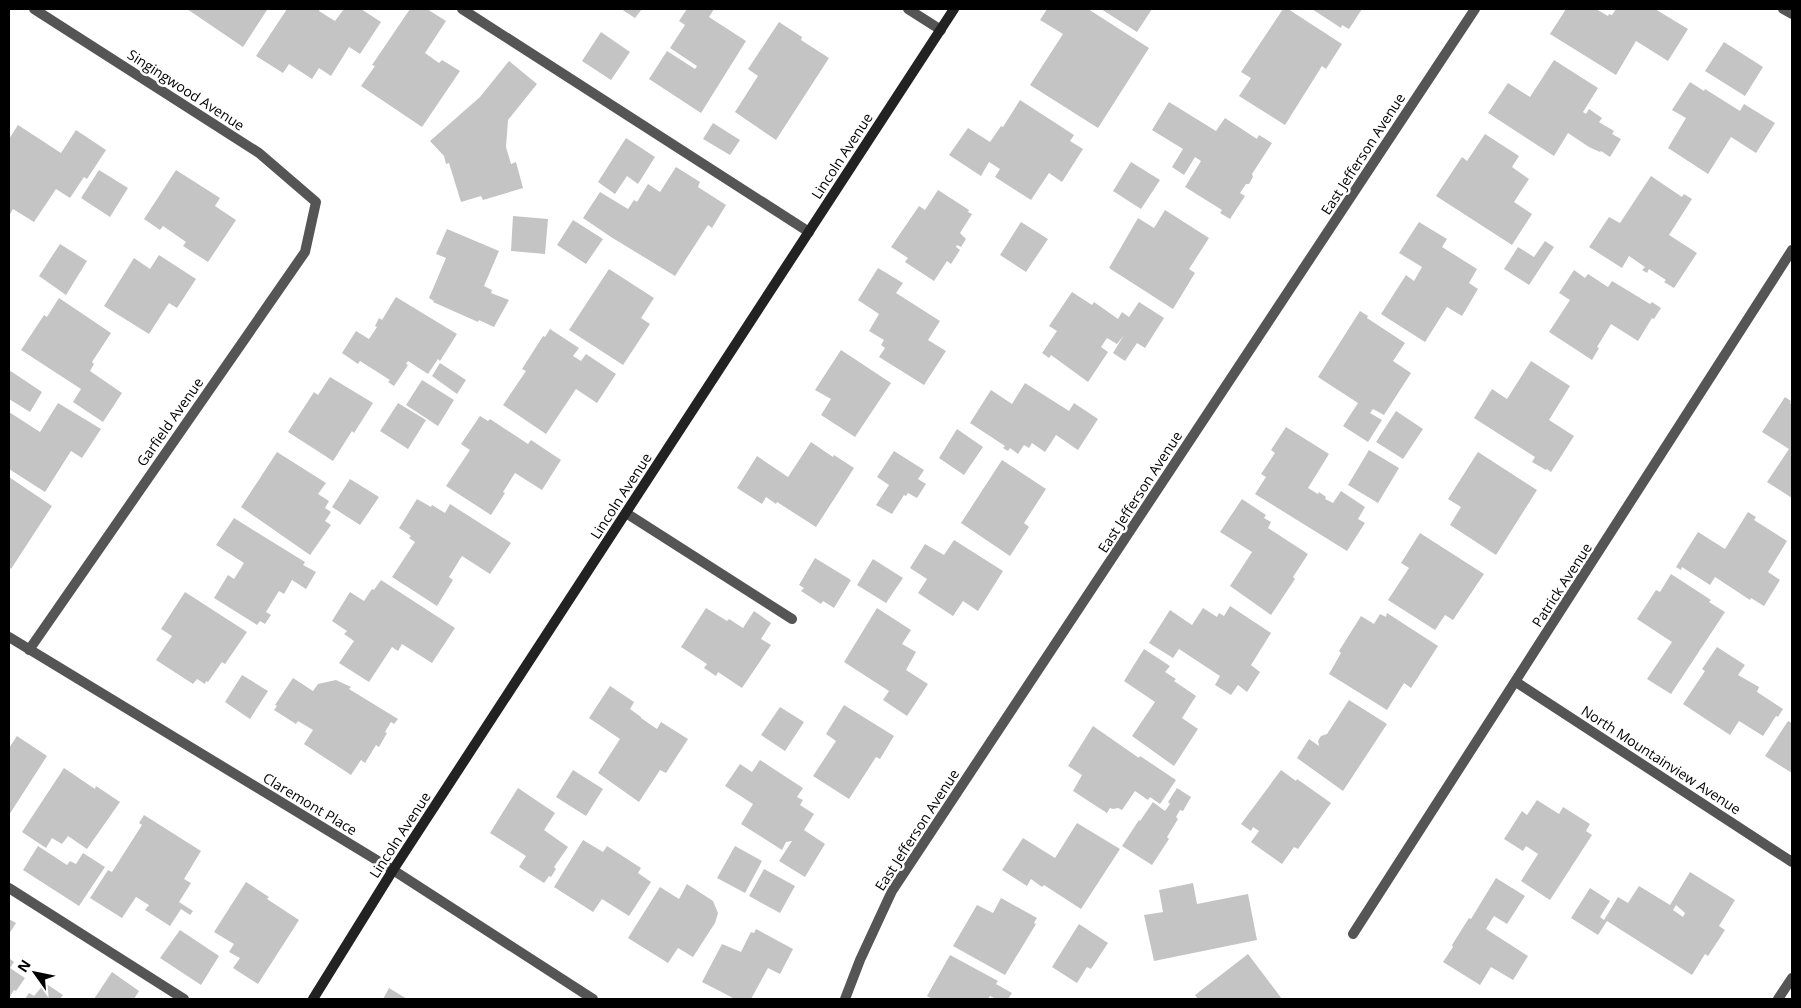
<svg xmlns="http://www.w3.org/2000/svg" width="1801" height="1008" viewBox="0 0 1801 1008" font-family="'Open Sans',sans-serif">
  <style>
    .building { fill: #c4c4c4; fill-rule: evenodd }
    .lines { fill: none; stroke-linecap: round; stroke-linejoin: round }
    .lane { stroke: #555; stroke-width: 10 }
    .street { stroke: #555; stroke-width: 10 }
    .secondary { stroke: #222; stroke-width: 10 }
    .labels { text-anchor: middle; stroke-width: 5; stroke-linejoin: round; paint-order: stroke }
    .street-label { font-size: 14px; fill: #000; stroke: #fff }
  </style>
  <rect width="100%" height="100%" fill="#fff"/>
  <path class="building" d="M187,9H265L267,10L243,47Z
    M287,9H320L319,11L335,21L344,9H361L381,22L360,54L349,47L331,76L319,68L312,79L289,64L283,73L256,56Z
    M410,9H427L446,21L425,53L439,63L442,60L460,71L422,127L361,86L375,66L372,65Z
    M621,9H642L635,18Z
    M687,9H714L709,17L746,41L701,113L649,79L667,51L695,69L697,66L670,48L685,25L679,21Z
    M1047,9H1088L1149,48L1098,128L1030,85L1063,34L1040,20Z
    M1101,9H1152L1137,32Z
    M1283,9H1288L1342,44L1326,69L1322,66L1285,125L1239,96L1251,78L1241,72Z
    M1312,9H1362L1349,29L1342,25L1341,28Z
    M1566,9H1596L1608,16L1609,14L1612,15L1616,9H1655L1688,29L1668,61L1636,41L1616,75L1550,34Z
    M779,22L802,37L801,40L829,58L776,140L735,112L758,76L748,69Z
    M601,32L630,52L611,80L582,61Z
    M1724,42L1763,67L1745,96L1705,71Z
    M1554,60L1598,88L1583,112L1586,114L1589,109L1602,118L1599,122L1614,131L1612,134L1621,139L1610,157L1601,151L1600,152L1589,147L1568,133L1554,156L1488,113L1508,83L1530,97Z
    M509,61L537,84L508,120L506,147L511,164L516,162L523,188L483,200L481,196L461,202L449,163L446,164L444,156L430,141L480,97Z
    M1690,82L1704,91L1705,89L1740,111L1744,104L1775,123L1756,153L1731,137L1708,174L1668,148L1686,118L1672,110Z
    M1020,100L1074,135L1070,141L1083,149L1062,182L1049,173L1031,200L995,177L1000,169L989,162L981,176L949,155L968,128L990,142L1001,126L1003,127Z
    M1169,102L1216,131L1225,118L1257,139L1259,135L1272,143L1252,174L1253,177L1249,184H1246L1240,193L1245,196L1230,219L1220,213L1222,210L1185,187L1201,161L1195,157L1184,175L1172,167L1183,149L1152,130Z
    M713,123L740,140L730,155L703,139Z
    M18,125L61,153L76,130L106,150L87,179L84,177L70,198L56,189L34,222L13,209L9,216V139Z
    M1485,134L1519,156L1512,167L1529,179L1514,202L1532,214L1512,245L1436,196L1462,157L1467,161Z
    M626,138L655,157L638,184L627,176L615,194L598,182Z
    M1131,162L1160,180L1141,209L1113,191Z
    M676,167L700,182L698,187L726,205L712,228L708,225L675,276L611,237L583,218L600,192L628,209L634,200L637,202L648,184L660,192Z
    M99,170L128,188L110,217L81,198Z
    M176,170L220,198L215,206L236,220L208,262L183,246L186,242L163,226L160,230L144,219Z
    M1651,176L1682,197L1684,194L1692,199L1669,235L1697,253L1674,288L1664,282L1666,280L1649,269L1647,273L1642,270L1645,267L1629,256L1622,268L1589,247L1609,217L1620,223Z
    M938,190L969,210L968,212L972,214L960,233L966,239L961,247L957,245L956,247L960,250L951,264L947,261L934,281L905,262L908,258L891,247L919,206L925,210Z
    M1165,210L1209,238L1189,269L1195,273L1173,309L1109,268L1138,218L1154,228Z
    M513,216L548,219L545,254L511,251Z
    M573,220L603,239L586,264L557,245Z
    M1021,222L1048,239L1026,272L1000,255Z
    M1419,222L1447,239L1442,247L1477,269L1469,283L1478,289L1462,316L1447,307L1425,342L1381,314L1406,275L1414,281L1422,267L1399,253Z
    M447,229L499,251L484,286L492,290L491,293L509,300L494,327L479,320L478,322L433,302L434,301L429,298L446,258L436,254Z
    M1545,241L1554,247L1529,285L1504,269L1518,247L1534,257Z
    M60,244L87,261L66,295L39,276Z
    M159,255L196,279L177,308L169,303L149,334L104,306L134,258L150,269Z
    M878,268L903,283L896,293L940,321L928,340L946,351L924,385L879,357L885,348L881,345L884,340L869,331L879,314L858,300Z
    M609,269L654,298L641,318L650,324L623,365L569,330Z
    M1574,270L1585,278L1588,274L1608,287L1612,281L1650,304L1652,302L1661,308L1654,319L1652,318L1638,341L1611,324L1597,347L1599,348L1592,360L1549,332L1570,300L1559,293Z
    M1072,292L1092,305L1094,302L1118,319L1122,312L1129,317L1139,302L1164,318L1145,348L1137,343L1125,361L1113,353L1124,335L1117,344L1107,338L1101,347L1108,352L1088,382L1051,355L1049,358L1042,353L1057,331L1049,326Z
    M396,297L457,334L440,361L438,359L428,374L408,361L406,364L408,365L394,386L388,382L390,380L360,361L358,364L342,353L356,331L369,339L377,327L375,326L379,318L382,320Z
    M59,298L111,333L92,362L94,364L90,371L122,393L103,422L73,402L81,389L21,350L44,315L47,317Z
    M1360,311L1368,316L1367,318L1405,343L1393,361L1411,373L1384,415L1373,409L1370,413L1382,420L1368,442L1343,426L1358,403L1318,377Z
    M550,329L579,348L573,356L581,361L586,354L616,374L597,403L576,389L546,434L503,405L526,371L522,369L543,336L545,337Z
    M841,350L891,383L855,437L821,415L831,399L815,390Z
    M1531,361L1570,386L1549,420L1574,436L1551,472L1547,469L1546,470L1532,462L1535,457L1474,418L1492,389L1507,399Z
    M440,363L466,380L457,394L432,376Z
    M9,370L42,392L30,412L9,399Z
    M330,377L373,403L354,433L352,431L333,461L288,432L314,392L318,395Z
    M422,380L454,400L438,426L406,405Z
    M1025,383L1069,411L1074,403L1098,419L1078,450L1056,435L1045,452L1032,443L1029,448L1024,445L1018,454L1010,448L1008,451L1003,448L1005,446L970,423L991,390L1012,404Z
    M1785,397L1791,401L1790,403L1792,404V498L1767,482L1789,449L1762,432Z
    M58,403L101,429L82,458L71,451L45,492L9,469V412L40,432Z
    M398,403L426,420L408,449L380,431Z
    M1396,411L1423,429L1403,459L1376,442Z
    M480,416L488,421L490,419L528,444L531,440L561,460L542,490L515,473L503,492L505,493L491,515L446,486L470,450L461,444Z
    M1286,427L1329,454L1308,488L1318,494L1319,492L1326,497L1325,499L1333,503L1341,491L1365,507L1358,519L1365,523L1347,551L1255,494L1266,477L1261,474L1275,453L1271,450Z
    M957,429L983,447L964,475L939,458Z
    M811,442L833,457L834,455L854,468L816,527L777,502L776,504L766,497L762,504L737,488L757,456L788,477Z
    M1369,450L1399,468L1378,503L1348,485Z
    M894,451L924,470L918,479L926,484L917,498L908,493L906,496L904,495L892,514L876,505L889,485L877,477Z
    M277,452L326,483L318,494L329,501L325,508L331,512L325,521L331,525L310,555L241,507Z
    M1478,452L1537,490L1496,555L1450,525L1461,507L1448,499Z
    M1002,460L1046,489L1024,523L1029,527L1010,556L961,523Z
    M9,477L52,506L11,569L9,567Z
    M350,479L379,497L360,525L332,507Z
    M417,499L431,507L432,505L445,513L450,504L511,543L490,574L462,556L449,577L453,580L437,606L392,577L415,542L409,538L411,536L399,528Z
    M1242,499L1266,515L1264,518L1271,522L1268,528L1308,554L1293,577L1295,579L1271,615L1230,586L1252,552L1220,532Z
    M1748,512L1756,517L1754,520L1787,541L1768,572L1780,580L1764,606L1751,598L1750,600L1715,577L1710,585L1682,567L1681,570L1676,567L1698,532L1725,549Z
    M234,518L305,562L303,565L316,572L306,589L292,580L284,594L279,591L266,612L271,615L265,624L260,621L257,625L214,598L228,575L234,579L244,563L216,545Z
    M1420,533L1484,574L1453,620L1445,615L1435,630L1388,600L1409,568L1401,563Z
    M954,540L1003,571L978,611L963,601L953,616L918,593L927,579L910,568L925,544L944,555Z
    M815,558L851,580L834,608L823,601L821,604L801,591L804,588L799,585Z
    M873,559L903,578L886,603L857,585Z
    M1671,574L1711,600L1709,602L1725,612L1671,694L1647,679L1672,642L1637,619L1656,590L1660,592Z
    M381,580L455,628L432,663L402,644L398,651L392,647L369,682L339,663L354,641L344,634L347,631L332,621L350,592L364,601L372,589L374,590Z
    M185,592L247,632L225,664L222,662L208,682L206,681L205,684L197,679L193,684L156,660L172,636L161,629Z
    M1230,606L1271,633L1251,665L1260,672L1247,692L1238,685L1231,695L1215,685L1220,676L1179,649L1173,658L1149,643L1170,610L1192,625L1203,608L1217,617L1219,613L1224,616Z
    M706,608L727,621L729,619L743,628L754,611L771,623L761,639L771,645L742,688L718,672L716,676L704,668L707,664L681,647Z
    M877,608L911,630L902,644L916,652L906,670L928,684L907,716L883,700L889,691L844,662Z
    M1387,613L1438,646L1411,688L1404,683L1387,710L1329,674L1341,653L1339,651L1361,616L1374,624L1380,614L1386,617Z
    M1717,647L1745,665L1738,675L1759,687L1757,692L1783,709L1778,717L1776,716L1763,736L1739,721L1730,735L1683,704L1705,671L1702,669Z
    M1144,649L1170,666L1165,672L1176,679L1174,681L1196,696L1182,718L1198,729L1174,766L1132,736L1155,702L1124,681Z
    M242,675L268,691L250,719L225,702Z
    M293,678L313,691L318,684L336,680L351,687L349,689L398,719L394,724L391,722L385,732L387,733L379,747L376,745L365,763L361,760L351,775L304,744L313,730L298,721L296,724L274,710L277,706L275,705Z
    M610,686L634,702L630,709L641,717V718L657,729L661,722L688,739L666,773L660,770L639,802L598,773L620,739L589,718Z
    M1349,700L1387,724L1343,791L1297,758L1309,739L1319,746L1318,741L1321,736L1327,734Z
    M844,705L894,736L880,759L876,757L849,799L813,776L836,741L826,734Z
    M780,707L804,722L785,751L761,735Z
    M1788,721L1792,723V773L1765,756Z
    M1093,726L1139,758L1140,756L1176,780L1160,804L1150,797L1148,800L1135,791L1122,810L1118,808L1113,809L1110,808L1107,813L1073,791L1082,775L1068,766Z
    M17,736L47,756L9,815V748Z
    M760,760L803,788L797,797L803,800L800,805L814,814L804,830L825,844L805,877L779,861L792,841L786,842L782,850L741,824L753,804L725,786L740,764L752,772Z
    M64,768L95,789L96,786L120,802L87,849L68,836L62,844L52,838L46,848L22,832Z
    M573,770L603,789L586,816L556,797Z
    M1281,770L1296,781L1297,779L1331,803L1298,849L1294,847L1282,864L1251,842L1259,831L1253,827L1251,831L1241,824Z
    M518,788L555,813L544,830L568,847L554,867L556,869L551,877L549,876L544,883L519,867L526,856L490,833Z
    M1177,788L1191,797L1183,811L1180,810L1176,817L1178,819L1167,837L1169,839L1152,865L1122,846L1139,820L1140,821L1153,802L1165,811L1170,804L1168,802Z
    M1537,800L1559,814L1563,807L1590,824L1586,831L1592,835L1550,900L1521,881L1538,854L1526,846L1523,851L1504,839L1522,811L1527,815Z
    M144,815L201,851L184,879L191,883L179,902L193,911L190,915L181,909L170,926L145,910L149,905L136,897L122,918L90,898L108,870L112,872L142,825L139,823Z
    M1077,823L1120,849L1081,909L1044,885L1042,887L1031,879L1027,886L1002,870L1023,838L1055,858Z
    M583,840L603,852L607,846L641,868L638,873L651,882L629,916L602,899L593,912L554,887Z
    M38,846L67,865L70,861L76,864L83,853L105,867L79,906L23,870Z
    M735,846L762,861L745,893L717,878Z
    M764,869L795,886L780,913L749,896Z
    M1690,872L1735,900L1719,926L1725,930L1708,956L1705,954L1692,975L1607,921L1598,935L1571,918L1590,888L1610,901L1600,917L1604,920L1618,897L1628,903L1639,886L1670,905ZM1676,905L1685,913L1683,917L1673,910Z
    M1496,878L1525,896L1507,924L1494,916L1486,929L1528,956L1513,980L1491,967L1480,985L1443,962L1453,947L1452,945L1469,918L1471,919Z
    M246,882L269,897L267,899L299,920L258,984L233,968L240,958L229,952L234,944L214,932Z
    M1193,883L1197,904L1248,894L1257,940L1154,961L1144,915L1163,912L1159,890Z
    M687,884L713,901L718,913L715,923L693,957L678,948L668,963L628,938L660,887L679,899Z
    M1001,898L1037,918L1034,923L1036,924L1005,975L953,946L977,905L993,913Z
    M9,919L16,923L9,934Z
    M1079,924L1108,943L1091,969L1087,967L1077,983L1052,967Z
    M756,929L793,949L780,974L768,968L751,999H735L702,982L722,944L741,952L751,932L754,933Z
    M180,930L219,956L201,985L160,958Z
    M1248,954L1282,999H1198L1195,995Z
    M950,955L998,981L996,984L1012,993L1008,999H996L990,996L988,999H932L927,996Z
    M9,958L14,962L10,968L25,978L16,991L14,990L9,998Z
    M112,972L139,991L134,999H94Z
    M45,983L63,995L60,999H25L29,993L34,996Z
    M389,988L407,999H383Z"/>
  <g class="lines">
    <path class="lane" d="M462,9L809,232
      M626,513L792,619
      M9,888L184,999"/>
    <path class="street" d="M908,9L941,30
      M1783,9L1792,14
      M9,637L393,870L593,999
      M29,650L305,252L316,202L259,153L34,9
      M1516,682L1792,862
      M1353,934L1792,250
      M845,999L860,960L892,891L1475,9
      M1778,999L1792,978"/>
    <path class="secondary" d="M313,999L393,870L954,9"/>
  </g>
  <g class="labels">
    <g class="street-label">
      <text transform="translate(186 90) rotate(33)" y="5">Singingwood Avenue</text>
      <text transform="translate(1363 154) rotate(-57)" y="5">East Jefferson Avenue</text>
      <text transform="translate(842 156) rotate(-57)" y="5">Lincoln Avenue</text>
      <text transform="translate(170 422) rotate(-55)" y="5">Garfield Avenue</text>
      <text transform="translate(1140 492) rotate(-57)" y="5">East Jefferson Avenue</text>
      <text transform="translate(621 496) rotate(-57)" y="5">Lincoln Avenue</text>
      <text transform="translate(1562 585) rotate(-57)" y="5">Patrick Avenue</text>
      <text transform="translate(1661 760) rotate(33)" y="5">North Mountainview Avenue</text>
      <text transform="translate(310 804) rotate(31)" y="5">Claremont Place</text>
      <text transform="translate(917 830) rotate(-57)" y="5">East Jefferson Avenue</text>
      <text transform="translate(400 835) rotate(-57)" y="5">Lincoln Avenue</text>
    </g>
  </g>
  <rect width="1801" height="1008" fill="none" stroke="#000000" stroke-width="20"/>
  <g transform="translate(35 973) rotate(303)" stroke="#ffffff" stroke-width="4" paint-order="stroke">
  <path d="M0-4L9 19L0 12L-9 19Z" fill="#000000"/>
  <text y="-8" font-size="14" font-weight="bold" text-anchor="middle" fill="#000000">N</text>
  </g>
</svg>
